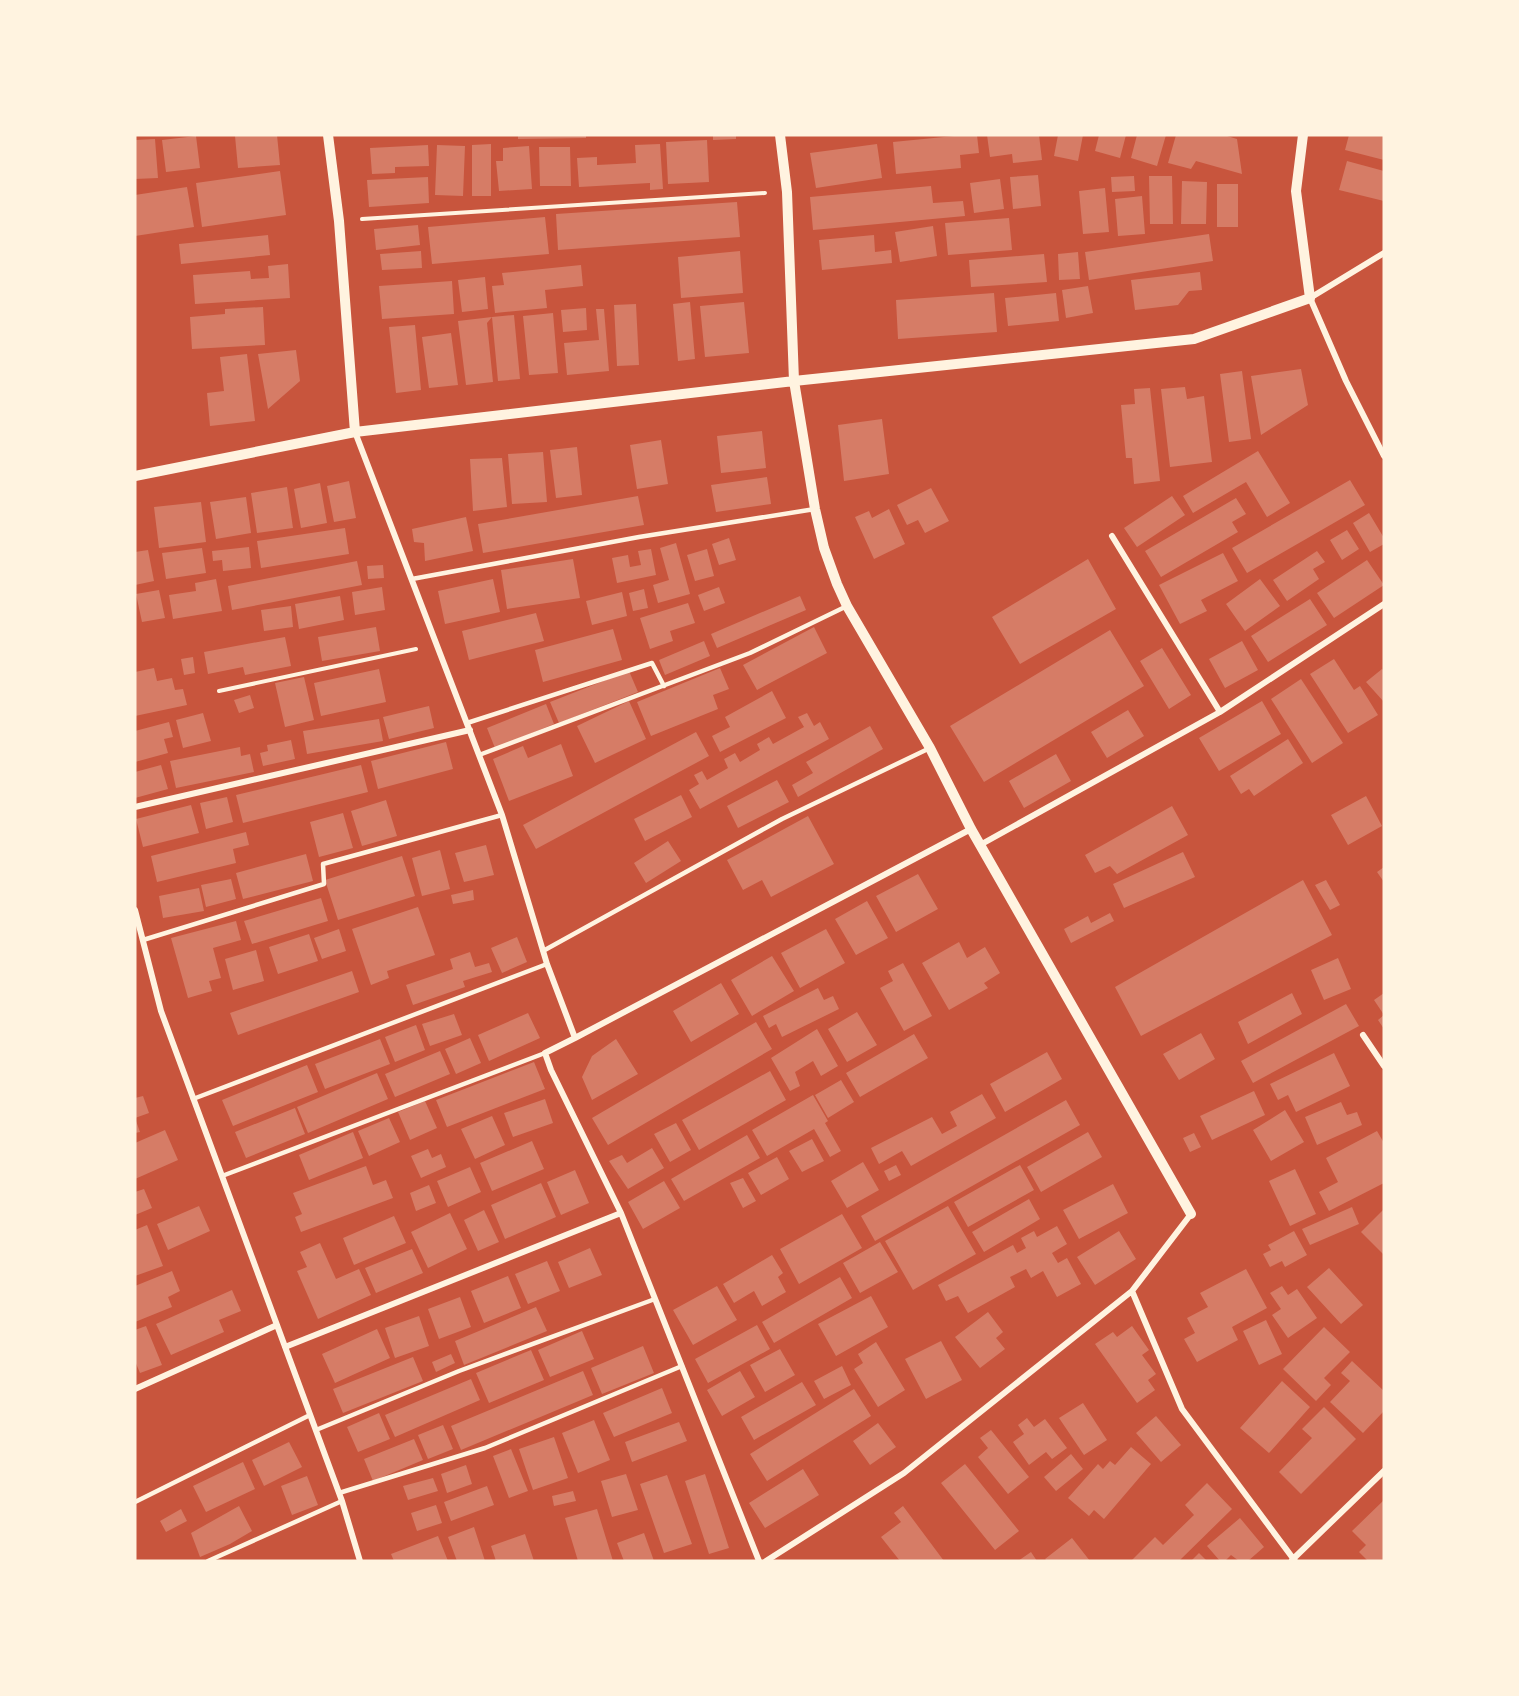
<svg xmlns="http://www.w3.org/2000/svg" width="1519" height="1696" viewBox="0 0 1519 1696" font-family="Lato,sans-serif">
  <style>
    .building { fill: #d67c66 }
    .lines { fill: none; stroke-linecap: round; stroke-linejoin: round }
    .path { stroke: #fff3e0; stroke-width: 4 }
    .service { stroke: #fff3e0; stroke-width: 4.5 }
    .minor { stroke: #fff3e0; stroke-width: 6 }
    .tertiary { stroke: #fff3e0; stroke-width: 10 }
  </style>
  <rect width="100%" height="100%" fill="#c8553d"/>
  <path class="building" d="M277,135L280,165L238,168L235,136Z
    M518,135H586V138L518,139Z
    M713,135H736V139L713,140Z
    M964,135H977L979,153L960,155L961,168L896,174L893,142Z
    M987,135H1039L1042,160L1013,163L1012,154L990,157Z
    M1058,135H1083L1078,161L1054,156Z
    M1099,135H1126L1120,158L1095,151Z
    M1137,135H1166L1157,166L1131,158Z
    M1176,135H1224L1237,139L1242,174L1196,161L1191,169L1168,163Z
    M1349,135H1384V160L1345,150Z
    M196,136L200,168L166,172L162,140Z
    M155,139L158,178L135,179V140Z
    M707,140L709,182L668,184L666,142Z
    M491,144V196H472V145Z
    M660,144L663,189L650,190V183L579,187L577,158L597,157V165L636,163L635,145Z
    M877,144L882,178L816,188L810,153Z
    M428,145L429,166L395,167V173L372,174L370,148Z
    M437,145L465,146L463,196L435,195Z
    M529,146L532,189L499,191L496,161H503V148Z
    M539,147H570L571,186H540Z
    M1347,161L1384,171V201L1339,190Z
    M280,171L286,215L202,227L196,183Z
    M1038,175L1041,206L1013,209L1010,177Z
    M1134,176L1135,191L1112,192L1111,177Z
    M1149,176H1172L1173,224H1150Z
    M428,177L429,203L369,207L367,180Z
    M1000,179L1004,209L974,213L970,183Z
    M1182,181L1207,182L1206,224H1181Z
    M1217,184H1238V227H1217Z
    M931,186L933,203L963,201L965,216L813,230L810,197Z
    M187,187L194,227L135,236V195Z
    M1105,188L1109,232L1083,234L1079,191Z
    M1142,196L1145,234L1118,236L1115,199Z
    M737,202L740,237L558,250L556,214Z
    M545,217L549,254L432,264L428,227Z
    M1009,218L1012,250L948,255L945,223Z
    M418,225L420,245L376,250L374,229Z
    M933,226L937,256L900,262L895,232Z
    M1209,234L1213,261L1089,280L1085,252Z
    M268,235L270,255L181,264L179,244Z
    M874,235L875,252L891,250L892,263L822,270L819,240Z
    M421,251L422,268L382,270L380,254Z
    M740,251L743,293L681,298L678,257Z
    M1078,252L1080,279L1059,280L1058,254Z
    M1044,254L1047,282L971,287L969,260Z
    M288,264L290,298L195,304L193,275L250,271L251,279L269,278L268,266Z
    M581,265L583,286L545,290L547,308L495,313L492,286L504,285L502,273Z
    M1200,272L1202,290L1189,291L1178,305L1135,310L1131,280Z
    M485,277L488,309L462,312L458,280Z
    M452,281L454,314L382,319L379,286Z
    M1088,286L1093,313L1066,318L1062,290Z
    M994,293L997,332L898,339L896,300Z
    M1056,293L1059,321L1008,326L1005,298Z
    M690,302L695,359L678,361L673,304Z
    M744,302L749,353L705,357L700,306Z
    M636,304L639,365L617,366L614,305Z
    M263,307L265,345L192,349L190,317L225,314V309Z
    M586,308L587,330L563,332L561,310Z
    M596,309H604L609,371L567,375L564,343L599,340Z
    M553,313L558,373L529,375L523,316Z
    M514,315L520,379L498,381L492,317Z
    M492,317L487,323L493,382L466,385L458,321Z
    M415,325L421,390L396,393L389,327Z
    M451,333L458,385L429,388L422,337Z
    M296,350L300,381L268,409L258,354Z
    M247,354L255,421L210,426L207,393L224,391L220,357Z
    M1301,369L1308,405L1261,435L1251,376Z
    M1242,371L1251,439L1229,442L1220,374Z
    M1185,387L1187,399L1204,396L1212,462L1170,467L1161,389Z
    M1150,388L1160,481L1134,484L1132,458H1126L1121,405L1135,404L1134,389Z
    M882,419L889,474L844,481L838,425Z
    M762,431L766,468L721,473L717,436Z
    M661,440L668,484L637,489L630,445Z
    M577,447L582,495L556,498L550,450Z
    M1258,451L1290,503L1267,517L1246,482L1193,513L1183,496Z
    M543,452L547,502L512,504L508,454Z
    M502,458L507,507L473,511L470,459Z
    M767,477L771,504L716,512L711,485Z
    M1350,480L1365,505L1247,573L1232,548Z
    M349,481L356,518L334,522L327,486Z
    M320,483L327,523L301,528L294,489Z
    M287,487L293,528L257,533L251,493Z
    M931,488L949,521L925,533L918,520L907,525L897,505Z
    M638,496L644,525L483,553L478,524Z
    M1172,496L1185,515L1137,547L1124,528Z
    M246,497L251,533L216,539L210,502Z
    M1236,498L1246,514L1232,522L1238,532L1161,577L1145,551Z
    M201,502L206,542L159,548L154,507Z
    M889,509L905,544L874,559L855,517L869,511L872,518Z
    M1369,513L1384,538V544L1370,552L1353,523Z
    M466,517L473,551L425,561L424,543L414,542L412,529Z
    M345,528L349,554L261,568L257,541Z
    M1347,530L1359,549L1342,560L1330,540Z
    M729,538L736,560L719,565L712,544Z
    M676,543L690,594L658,603L653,585L669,580L660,548Z
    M249,547L251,568L223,571L222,560L213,561L212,551Z
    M202,548L206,573L166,579L162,553Z
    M651,549L656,575L617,583L612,558L628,555L630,567L641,565L638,551Z
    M707,549L714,576L695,581L687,555Z
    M148,550L154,581L135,585V552Z
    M1317,551L1325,562L1313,569L1319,579L1287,601L1273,580Z
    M1223,553L1238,581L1201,600L1207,611L1180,624L1159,585Z
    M573,559L580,598L507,609L501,570Z
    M1088,559L1116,609L1020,664L992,617Z
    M1367,560L1384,585L1334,618L1317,593Z
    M357,561L362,585L232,610L228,586Z
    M383,565L384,578L368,579L367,566Z
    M216,579L222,611L173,619L169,595L196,591L195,583Z
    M493,579L500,612L445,624L438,591Z
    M1260,579L1280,606L1245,631L1226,604Z
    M382,587L385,610L355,615L352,592Z
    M719,587L725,603L704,611L698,595Z
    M644,589L648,608L633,611L629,593Z
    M159,590L165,618L142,622L136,594Z
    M622,592L627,616L592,625L586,601Z
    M340,596L344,620L299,629L295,604Z
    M800,596L806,610L717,648L711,634Z
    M1310,599L1327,625L1268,662L1251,636Z
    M688,603L695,623L670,631L673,641L650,649L640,618Z
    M291,606L293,627L264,631L261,610Z
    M536,613L544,641L469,660L462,631Z
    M376,627L380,651L322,661L318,637Z
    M814,627L827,653L757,690L743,665Z
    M613,629L622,660L543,682L535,650Z
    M1110,630L1144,686L984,782L950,726Z
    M285,637L291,666L245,675L243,667L208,674L204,652Z
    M704,641L710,656L665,675L659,660Z
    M1242,641L1258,670L1225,688L1209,659Z
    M1162,648L1191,695L1169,709L1140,661Z
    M193,657L195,673L184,675L181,659Z
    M1334,659L1354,690L1360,686L1378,715L1348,733L1310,674Z
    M154,668L157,681L172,678L175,690L183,689L187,705L135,716V672Z
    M720,668L729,689L713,695L718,709L651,736L637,702Z
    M379,669L386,702L321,716L314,683Z
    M1382,669L1384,671V702L1366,682Z
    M629,671L638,692L559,723L550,702Z
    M304,677L314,720L285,727L275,683Z
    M1301,679L1343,743L1312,763L1271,699Z
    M772,691L786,718L720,752L712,736L730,727L725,717Z
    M250,695L254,708L239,713L234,700Z
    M629,701L646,739L595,763L577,726Z
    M1262,701L1281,734L1219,771L1199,738Z
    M546,704L554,724L495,748L487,728Z
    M429,706L434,728L389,739L383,717Z
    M1128,710L1144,736L1107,758L1091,732Z
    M203,713L211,741L183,748L176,720Z
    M807,713L814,726L820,722L829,739L700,809L689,790L699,784L694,775L702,771L707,780L728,768L724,759L735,753L740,762L760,750L757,744L769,737L773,744L804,727L798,717Z
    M379,719L383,741L307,754L303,731Z
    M169,722L173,737L164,739L168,753L135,762V731Z
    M870,726L883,749L798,797L792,785L813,773L806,762Z
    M696,732L709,756L536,849L523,825Z
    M1288,739L1303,763L1254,796L1249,789L1241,794L1230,776Z
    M291,740L295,759L263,766L260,753L268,751L267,745Z
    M446,742L453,769L378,789L371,761Z
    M561,744L573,776L509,801L493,759L523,746L528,758Z
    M240,747L241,756L250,754L254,772L176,788L170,761Z
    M1056,754L1071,781L1024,808L1009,781Z
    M161,765L168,789L135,798V772Z
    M361,765L368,792L243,823L236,795Z
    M777,780L789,802L738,828L727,806Z
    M681,795L692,817L645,841L634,819Z
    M1366,796L1382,826L1348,845L1331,815Z
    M227,797L233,822L206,829L200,803Z
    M386,800L397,836L362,846L351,811Z
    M191,805L199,833L143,847L136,819Z
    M1172,806L1188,835L1117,874L1110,866L1095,873L1085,855Z
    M343,813L353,848L319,857L310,822Z
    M808,816L834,864L771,897L762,880L743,890L727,860Z
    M246,832L249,845L233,849L236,863L157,882L151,856Z
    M668,841L681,861L646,883L634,863Z
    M486,845L494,875L464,882L455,853Z
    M440,850L450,889L422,896L412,858Z
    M1183,852L1195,877L1124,908L1113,884Z
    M306,854L313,881L243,899L236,873Z
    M402,856L415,896L338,920L325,880Z
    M1384,867V882L1377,872Z
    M918,874L938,909L896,932L876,896Z
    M231,879L236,899L206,907L201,885Z
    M1303,880L1332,935L1141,1036L1115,987Z
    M1326,880L1340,905L1330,910L1315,885Z
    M199,888L204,911L163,918L159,896Z
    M473,890L474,900L453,904L451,895Z
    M321,898L328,921L252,944L244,921Z
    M867,901L888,938L856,955L835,919Z
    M418,907L435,955L387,971L389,978L371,985L352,929Z
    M1110,913L1114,921L1071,943L1064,929L1088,916L1091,923Z
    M236,921L241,940L213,948L221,978L209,981L212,991L188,998L171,938Z
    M339,929L346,951L322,959L314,938Z
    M826,929L845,963L800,988L781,953Z
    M309,934L318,961L278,974L269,947Z
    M517,937L527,962L502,973L491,948Z
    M959,942L967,958L985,947L1000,973L984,983L988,988L949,1010L922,963Z
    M256,950L264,981L233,990L225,959Z
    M470,952L475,967L489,963L492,972L463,981L465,987L413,1005L406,985L453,969L450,959Z
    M772,956L794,991L752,1016L731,980Z
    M1338,958L1351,989L1324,1000L1311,970Z
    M903,963L932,1016L904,1031L880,988L893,981L888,971Z
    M352,971L359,992L238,1035L230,1013Z
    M721,983L739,1014L691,1042L673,1011Z
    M818,988L824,1000L833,996L839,1009L782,1037L776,1024L769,1028L763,1016Z
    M1292,993L1302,1014L1248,1044L1238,1022Z
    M1384,993V1015L1374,1000Z
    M1346,1004L1359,1026L1253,1083L1241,1061Z
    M857,1012L877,1045L847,1062L828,1029Z
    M528,1013L540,1038L489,1061L478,1035Z
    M454,1014L462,1035L430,1046L422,1024Z
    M1384,1015V1029L1378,1020Z
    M756,1022L772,1049L608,1145L592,1118Z
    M416,1025L425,1050L395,1062L385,1037Z
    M817,1029L838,1066L821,1076L813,1061L795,1072L800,1086L790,1091L771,1058Z
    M1201,1033L1215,1059L1179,1080L1163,1054Z
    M914,1034L928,1058L860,1097L846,1073Z
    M470,1038L481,1063L456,1074L445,1049Z
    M380,1039L390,1064L325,1089L315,1064Z
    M616,1039L638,1074L592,1100L582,1077L592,1056Z
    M440,1051L450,1074L395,1097L385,1074Z
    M1047,1052L1062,1079L1005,1112L990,1084Z
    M1334,1053L1350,1086L1296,1112L1288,1095L1278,1100L1270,1084Z
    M534,1062L545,1089L447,1127L436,1100Z
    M307,1065L318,1092L233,1126L222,1100Z
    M770,1071L786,1100L699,1150L682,1120Z
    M377,1073L388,1099L308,1133L297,1107Z
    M841,1080L854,1102L828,1118L815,1095Z
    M1254,1091L1265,1115L1212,1140L1200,1116Z
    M982,1094L996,1118L911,1166L902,1151L879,1164L871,1148L932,1117L942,1134L957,1126L950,1112Z
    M813,1095L828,1121L825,1123L841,1151L830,1157L814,1129L767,1156L752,1130Z
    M143,1096L149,1113L135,1118V1098Z
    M545,1099L553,1123L513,1137L504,1113Z
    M1066,1100L1080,1125L875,1241L861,1216Z
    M425,1101L437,1128L410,1140L398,1112Z
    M1341,1102L1347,1115L1357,1112L1362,1125L1317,1145L1305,1117Z
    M295,1108L305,1134L246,1158L235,1132Z
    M1285,1110L1304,1142L1271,1161L1253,1130Z
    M492,1116L505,1145L475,1159L461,1129Z
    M135,1118L140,1132L135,1133Z
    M389,1118L400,1142L369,1156L358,1131Z
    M676,1123L691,1150L670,1162L654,1134Z
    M165,1130L178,1160L135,1179V1143Z
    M1377,1131L1384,1143V1183L1329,1211L1319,1192L1338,1182L1326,1158Z
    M353,1132L363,1158L309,1180L299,1155Z
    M1088,1132L1102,1157L1041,1192L1027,1167Z
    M1194,1133L1201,1147L1190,1152L1183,1138Z
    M747,1135L760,1158L684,1201L671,1179Z
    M812,1139L824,1161L802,1172L789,1151Z
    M532,1141L544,1169L492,1191L480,1163Z
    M652,1148L664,1168L628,1189L609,1161L622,1155L627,1163Z
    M428,1149L432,1158L441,1154L446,1167L421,1178L411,1156Z
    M777,1157L789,1179L761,1195L748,1173Z
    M863,1162L879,1190L847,1208L831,1181Z
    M896,1165L901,1175L889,1181L884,1171Z
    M1020,1165L1034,1190L968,1227L954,1202Z
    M366,1166L373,1185L386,1180L393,1198L301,1232L295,1217L302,1214L293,1193Z
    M470,1167L481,1192L448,1207L437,1181Z
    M1295,1169L1316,1214L1290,1226L1269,1181Z
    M575,1170L589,1203L561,1215L547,1182Z
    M743,1178L756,1201L743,1208L730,1183Z
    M664,1181L680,1208L643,1229L628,1202Z
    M541,1183L556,1217L505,1239L491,1205Z
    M1113,1184L1128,1213L1079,1239L1063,1210Z
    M429,1185L436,1203L416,1211L410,1193Z
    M144,1189L152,1208L135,1215V1192Z
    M1029,1199L1040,1219L984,1252L972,1232Z
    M199,1206L210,1231L168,1250L157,1224Z
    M948,1206L976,1254L913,1290L885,1241Z
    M1352,1207L1359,1224L1310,1245L1302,1229Z
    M1384,1209V1255L1361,1232Z
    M484,1210L499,1242L478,1251L464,1220Z
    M450,1213L467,1249L428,1268L411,1232Z
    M842,1214L862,1248L799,1284L780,1249Z
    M394,1216L406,1243L354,1265L343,1238Z
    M147,1225L163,1266L135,1276V1230Z
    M1057,1226L1067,1244L1052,1253L1058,1263L1067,1258L1081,1284L1057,1297L1043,1271L1031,1278L1026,1269L1010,1277L1015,1287L968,1313L958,1296L946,1301L938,1285L1013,1245L1017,1253L1026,1248L1021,1238L1034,1231L1037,1237Z
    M1119,1231L1136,1259L1095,1285L1077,1257Z
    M1294,1231L1307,1255L1285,1267L1282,1261L1270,1267L1263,1254L1271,1250L1268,1245Z
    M880,1242L898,1272L860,1293L843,1263Z
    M320,1243L336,1279L359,1269L371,1295L318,1319L297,1271L307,1267L300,1252Z
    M590,1248L602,1275L569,1288L558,1262Z
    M412,1249L423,1273L376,1293L365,1268Z
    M772,1255L783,1273L778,1277L786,1292L762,1306L754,1291L734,1303L723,1284Z
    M547,1261L560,1291L528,1304L515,1274Z
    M1329,1268L1363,1305L1341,1324L1307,1287Z
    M1246,1269L1267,1308L1232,1327L1238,1340L1197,1362L1184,1339L1195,1333L1187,1318L1208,1307L1200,1293Z
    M172,1271L180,1291L168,1297L172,1307L135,1322V1286Z
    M508,1276L521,1308L484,1323L471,1291Z
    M840,1277L852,1298L774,1343L762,1322Z
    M717,1286L737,1320L693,1345L673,1310Z
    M1282,1286L1288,1295L1297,1289L1317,1318L1288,1338L1272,1315L1281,1309L1270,1293Z
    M232,1290L241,1311L219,1320L224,1332L171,1355L156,1324Z
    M871,1296L888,1327L836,1356L818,1324Z
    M460,1297L471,1327L439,1339L428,1309Z
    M536,1307L547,1331L464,1365L455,1341Z
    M988,1312L1003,1332L996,1338L1005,1349L980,1368L955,1337Z
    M419,1316L429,1346L395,1358L385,1328Z
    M1266,1320L1282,1354L1259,1365L1243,1331Z
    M757,1325L770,1349L708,1383L695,1359Z
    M146,1326L162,1365L140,1373L135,1361V1330Z
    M1132,1326L1149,1350L1142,1355L1156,1374L1148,1380L1155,1390L1137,1403L1095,1344L1113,1332L1117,1337Z
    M1324,1327L1350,1352L1324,1378L1331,1385L1316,1401L1283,1369Z
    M377,1329L390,1358L335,1383L322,1354Z
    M582,1331L594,1359L550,1377L538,1350Z
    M941,1341L962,1380L926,1399L905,1359Z
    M876,1342L905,1390L878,1407L854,1369L863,1363L858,1354Z
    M643,1346L654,1373L602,1394L591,1368Z
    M780,1349L795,1375L765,1392L750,1365Z
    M531,1350L544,1380L489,1403L476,1373Z
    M451,1354L455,1363L436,1372L432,1362Z
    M413,1357L423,1381L343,1413L333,1389Z
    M1352,1361L1384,1391V1411L1363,1433L1330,1402L1350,1381L1341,1373Z
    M842,1366L851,1385L824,1399L814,1381Z
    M583,1371L593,1395L461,1450L451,1426Z
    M740,1371L755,1397L722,1416L707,1390Z
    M471,1379L480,1400L395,1437L385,1415Z
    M1282,1381L1310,1407L1269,1453L1240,1428Z
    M802,1382L816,1405L754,1440L741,1417Z
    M662,1388L672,1413L614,1437L603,1413Z
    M854,1389L871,1416L767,1481L750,1454Z
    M1083,1403L1107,1440L1084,1455L1059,1418Z
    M1324,1407L1356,1439L1301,1494L1279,1472L1312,1438L1302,1429Z
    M379,1413L390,1439L358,1452L347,1427Z
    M1156,1416L1181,1445L1161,1462L1136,1433Z
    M1027,1418L1034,1427L1045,1419L1067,1448L1052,1459L1046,1452L1029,1465L1013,1442L1024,1434L1018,1425Z
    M594,1420L610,1460L578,1473L562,1433Z
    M679,1422L687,1441L632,1462L625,1442Z
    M878,1423L896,1447L870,1465L853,1441Z
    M443,1425L453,1449L428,1459L418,1435Z
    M991,1430L1029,1477L1008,1494L978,1457L988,1448L980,1438Z
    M554,1437L568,1478L533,1490L519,1449Z
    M414,1439L423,1460L373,1481L364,1459Z
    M289,1442L302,1467L264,1486L252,1460Z
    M1131,1447L1151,1464L1104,1519L1094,1510L1089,1516L1068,1498L1098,1464L1103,1469L1110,1461L1115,1465Z
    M511,1449L528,1491L509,1498L493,1456Z
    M1071,1454L1083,1469L1056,1491L1044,1477Z
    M243,1462L255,1489L206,1512L193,1486Z
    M965,1464L1019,1531L995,1550L941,1483Z
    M466,1465L472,1484L447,1493L441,1474Z
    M803,1469L819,1495L765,1528L749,1503Z
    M626,1474L638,1510L612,1517L601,1481Z
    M705,1474L729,1548L709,1554L685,1481Z
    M667,1475L692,1544L664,1553L640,1484Z
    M307,1476L318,1505L292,1515L281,1486Z
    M433,1478L438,1491L408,1500L403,1486Z
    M1207,1483L1232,1509L1179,1561H1131L1155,1537L1163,1545L1194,1515L1185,1505Z
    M487,1486L494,1505L451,1521L444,1502Z
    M573,1491L576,1501L554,1506L552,1496Z
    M1384,1500V1561H1368L1359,1552L1366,1545L1352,1531Z
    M436,1505L442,1523L417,1531L411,1513Z
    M239,1506L252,1531L230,1544L200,1557L191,1533Z
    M903,1506L944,1561H900L881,1537L901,1522L894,1513Z
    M181,1509L187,1521L166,1532L160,1521Z
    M597,1509L613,1561H578L565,1518Z
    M1240,1518L1264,1547L1248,1561H1239L1231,1555L1225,1561H1220L1207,1546Z
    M474,1527L485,1561H457L448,1537Z
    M644,1533L654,1561H624L617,1543Z
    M525,1534L534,1561H496L491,1546Z
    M438,1536L448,1561H394L391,1554Z
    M1072,1538L1090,1561H1047L1045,1559Z
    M1031,1552L1037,1561H1018Z
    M1199,1553L1207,1561H1191Z"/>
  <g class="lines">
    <path class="path" d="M362,219L765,193
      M219,691L416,649"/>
    <path class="service" d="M412,579L639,537L815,509
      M467,723L652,663L664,686
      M479,755L750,653L847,606
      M143,940L324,884L323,864L502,815
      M543,951L782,819L930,748
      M193,1099L547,964
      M222,1176L545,1053
      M316,1430L459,1371L655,1299
      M339,1493L485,1448L682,1366
      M135,1502L310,1415
      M208,1561L342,1501"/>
    <path class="minor" d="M1384,253L1310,298L1346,381L1384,456
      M355,432L502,815L547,964L575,1038L545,1053L551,1070L621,1213L759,1561
      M1112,536L1220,712
      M135,807L470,730
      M980,845L1220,712L1384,604
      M135,910L161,1011L342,1501L360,1561
      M1363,1035L1384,1066
      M575,1038L971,829
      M1191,1214L1132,1291L1182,1409L1295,1561
      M285,1347L621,1213
      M135,1389L277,1325
      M1292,1560L1384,1471
      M766,1561L904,1473L1132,1291"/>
    <path class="tertiary" d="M328,135L339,221L355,432
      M780,135L787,192L794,381L815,509L824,548L837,584L847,606L930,748L971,829L1191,1214
      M135,476L355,432L794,381L1194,339L1310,298L1296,191L1303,135"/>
  </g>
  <rect width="1519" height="1696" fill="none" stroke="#fff3e0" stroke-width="273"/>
</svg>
